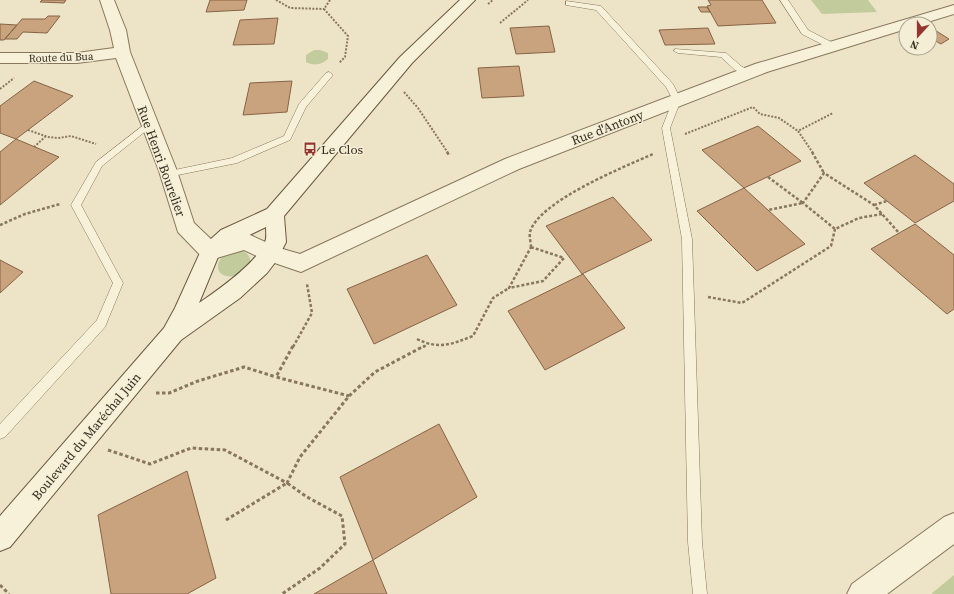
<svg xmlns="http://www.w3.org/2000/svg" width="954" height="594" viewBox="0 0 954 594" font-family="'Source Serif 4',serif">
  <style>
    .green { fill: #c2cb9b }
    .building { fill: #c9a37e; stroke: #866344 }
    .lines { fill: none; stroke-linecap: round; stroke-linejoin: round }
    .lane-casing { stroke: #88775d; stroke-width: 1 }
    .street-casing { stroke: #88775d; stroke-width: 2 }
    .secondary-casing { stroke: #6a5840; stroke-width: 2 }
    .path-far2 { stroke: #88775d; stroke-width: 2; stroke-dasharray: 2 1.5; stroke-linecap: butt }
    .path-far1 { stroke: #88775d; stroke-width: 2.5; stroke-dasharray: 3 2; stroke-linecap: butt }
    .path { stroke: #88775d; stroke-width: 3; stroke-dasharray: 3.5 2.5; stroke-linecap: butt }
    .lane { fill: #f8f1da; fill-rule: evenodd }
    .street { fill: #f8f1da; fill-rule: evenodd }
    .secondary { fill: #f8f1da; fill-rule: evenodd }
    .labels { text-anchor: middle; stroke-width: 3; stroke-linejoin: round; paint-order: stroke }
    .far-street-label { font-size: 11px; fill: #392e20; stroke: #f4eed6 }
    .street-label { font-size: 13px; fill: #392e20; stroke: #f4eed6 }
    .poi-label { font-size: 13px; fill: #392e20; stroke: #f4eed6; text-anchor: start }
  </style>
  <rect width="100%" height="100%" fill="#ede4c7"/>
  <path class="green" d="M811,0H868L877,12L822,14Z
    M314,50H320L328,53V59C322,65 313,66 306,62V55Z
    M240,250C263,258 242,280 226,276C214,273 217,260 225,254C229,252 235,251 240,250Z
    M954,575V594H931Z"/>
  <path class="building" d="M42,0H66L64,3L40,2Z
    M210,0H247L244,10L206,12Z
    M708,0H762L776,23L718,26L707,6L711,5Z
    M698,7H707L710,12H701Z
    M48,16H60L47,33L23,32L17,39H5L22,19H45Z
    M278,18L274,44L233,45L240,20Z
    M0,24L17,25L4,40H0Z
    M549,26L555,52L516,54L510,28Z
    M930,27L949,39L941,44L930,38Z
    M708,28L715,44L665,45L659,30Z
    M519,66L524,96L482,98L478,68Z
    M34,81L73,96L16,139L0,133V106Z
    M292,81L287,112L243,115L250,83Z
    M758,126L801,161L744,188L702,150Z
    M16,139L59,157L0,205V152Z
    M915,155L954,184V201L915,223L864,183Z
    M744,188L805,244L757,271L697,211Z
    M613,197L652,240L582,274L546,226Z
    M915,224L954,255V309L947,314L871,249Z
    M427,255L457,305L374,344L347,289Z
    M0,260L23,272L0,293Z
    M583,274L625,328L545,370L508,311Z
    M439,424L477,497L373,560L340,477Z
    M187,471L216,578L187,594H111L98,515Z
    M373,560L387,594H314Z"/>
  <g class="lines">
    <g class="lane-casing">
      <path id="lane" d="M780,0H788L808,30L835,44V48H829L802,34Z
        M566,1L601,6L673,84L681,100L670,128L692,239L702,542L707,594H693L688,542L682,239L662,128L673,100L666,87L596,10L566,5Z
        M675,49L726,53L741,66L753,73L749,76L735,70L721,57L678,53L674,51Z
        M329,72L333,75L306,107L290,140L237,163L168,177L165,176L163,174L165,172L232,158L284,136L299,104L326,73Z
        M149,121L152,122L153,124L152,126L102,166L81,205L123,283L105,327L5,437L0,439V424L97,320L113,283L71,205L96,162Z"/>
    </g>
    <g class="street-casing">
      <path id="street" d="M100,0H114L126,30L130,52L177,171L194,223L214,242L246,233L276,247L300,254L505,159L755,64L954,5V14L921,24H906V29L767,72L519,169L301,272L263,259L244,250L210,260L203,258L178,232L159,171L116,58L77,63H0V53H77L114,48L110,30Z
        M954,513V544L887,594H847L852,584L944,517Z"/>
    </g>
    <g class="secondary-casing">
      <path id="secondary" d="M460,0H475L412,63L284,216L286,242L277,260L267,273L240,298L181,340L10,547L0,551V516L164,328L175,308L203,246L221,230L267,209L400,57ZM266,227C266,232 267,238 265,242C257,263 218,290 199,303L218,257L235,242Z"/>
    </g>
    <path class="path-far2" d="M276,0L290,8L324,9
      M330,0L324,9L348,36L345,57L339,63
      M488,4L493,0
      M500,23L528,0
      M0,89L14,78
      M404,92L418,108L448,153
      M28,130L48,137L58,138L71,136L96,144
      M685,134L753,107L760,114L779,118L798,131
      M34,147L45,137
      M813,153L798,131L833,113"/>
    <path class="path-far1" d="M447,152L449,155
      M812,152L824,173
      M768,177L803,203L768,210
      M874,205L887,201
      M882,214L859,218L835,229L803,203L824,173L874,205L899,233
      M0,225L25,214L60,204
      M531,247C531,243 529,236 530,232C539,201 624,167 653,154
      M531,247L564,258L543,281L509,288Z
      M708,297L742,303L831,246L835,229
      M417,339C439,350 452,344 473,336L493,298L509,288
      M293,347L312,313L307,284
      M423,347L427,345"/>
    <path class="path" d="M293,346L276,377L349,396
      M156,393H169L198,381L244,367L276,377
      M108,450L150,464L191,448L225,450L287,483L300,457L349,396L375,372L424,346
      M226,520L287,483L307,497L342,516L345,544L320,568L282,594
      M0,585L9,594"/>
    <use href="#lane" class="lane"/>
    <use href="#street" class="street"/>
    <use href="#secondary" class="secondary"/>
  </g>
  <defs>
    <g id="bus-bare" transform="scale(1.08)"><path d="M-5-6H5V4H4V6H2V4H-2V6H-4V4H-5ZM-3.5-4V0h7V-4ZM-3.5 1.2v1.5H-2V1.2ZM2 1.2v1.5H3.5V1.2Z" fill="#94362f" stroke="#f4eed6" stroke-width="2.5" paint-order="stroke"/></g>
  </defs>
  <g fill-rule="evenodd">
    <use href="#bus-bare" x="310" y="149"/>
  </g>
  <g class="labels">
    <g class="far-street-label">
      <text transform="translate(61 57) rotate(-2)" y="4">Route du Bua</text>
    </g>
    <g class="street-label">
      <text transform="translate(607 127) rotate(-21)" y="5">Rue d'Antony</text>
      <text transform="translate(162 161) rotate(70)" y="5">Rue Henri Bourelier</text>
      <text transform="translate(86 436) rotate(-50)" y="5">Boulevard du Maréchal Juin</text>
    </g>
    <g class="poi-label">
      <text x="321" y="154">Le Clos</text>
    </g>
  </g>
  <g transform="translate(918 36) rotate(201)"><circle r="19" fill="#f4eed6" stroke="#a9a18d"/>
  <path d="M0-3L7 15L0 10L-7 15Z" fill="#94362f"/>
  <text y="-6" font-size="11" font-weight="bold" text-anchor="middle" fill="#392e20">N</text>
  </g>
</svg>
